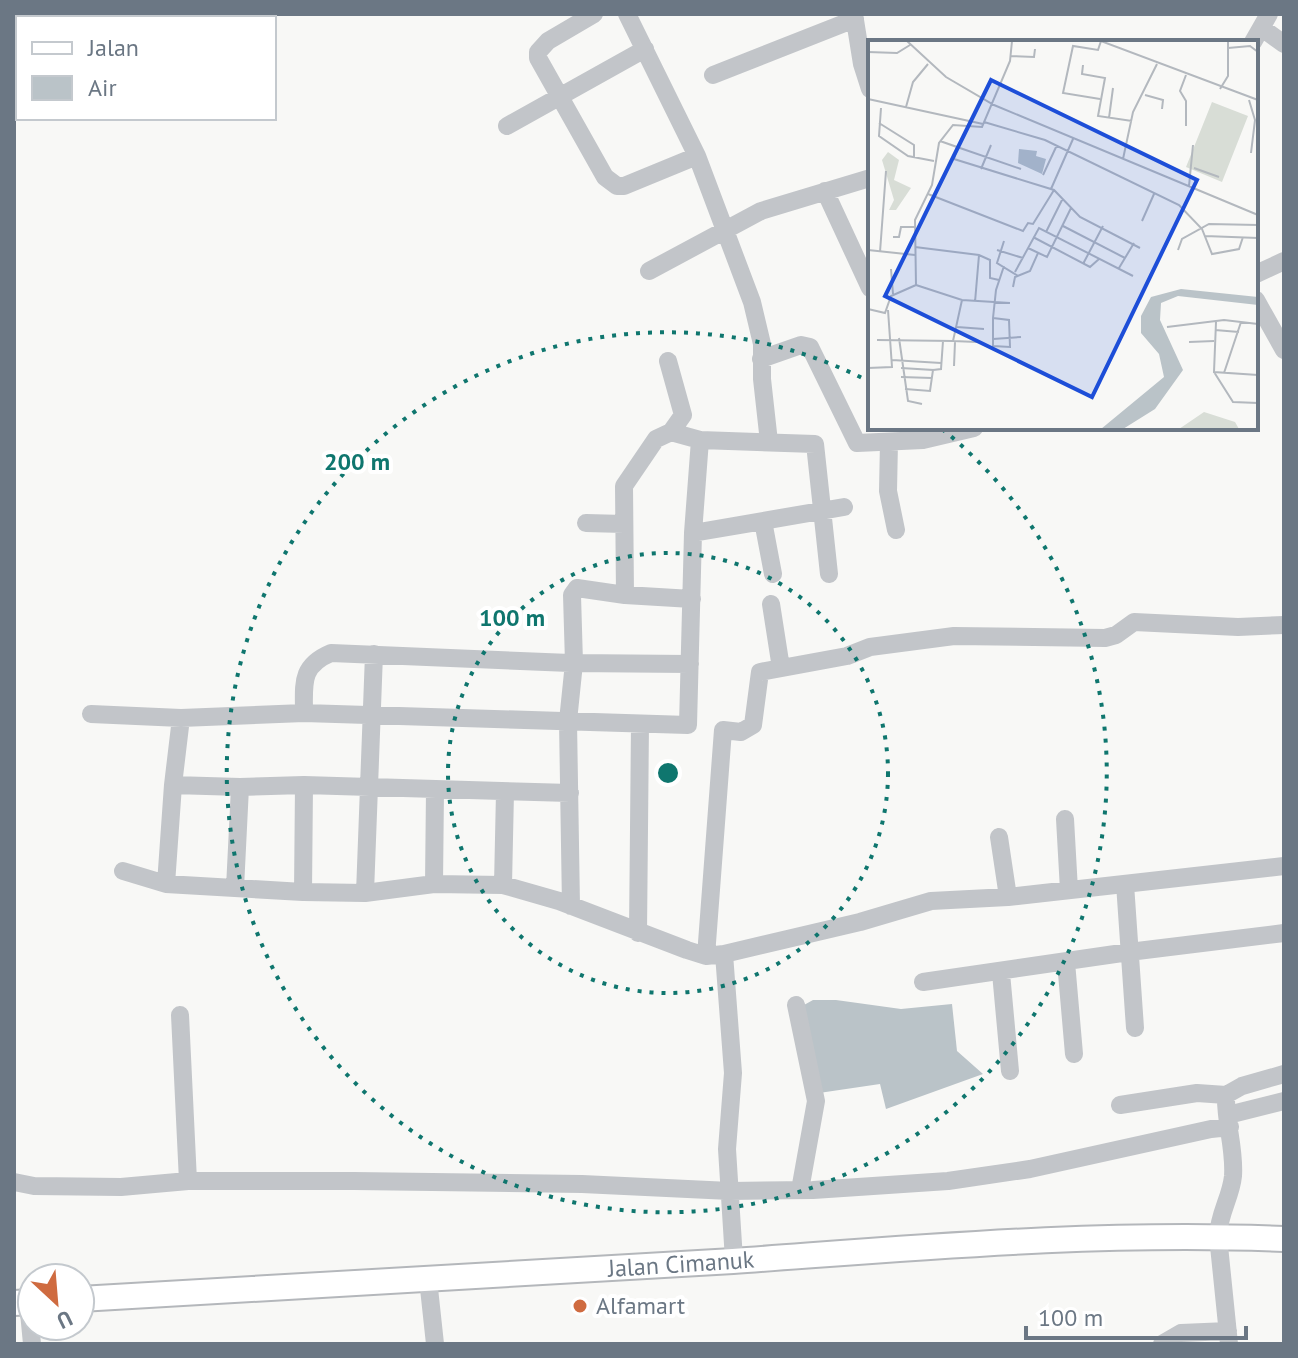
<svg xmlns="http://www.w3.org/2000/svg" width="1298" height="1358" viewBox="0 0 1298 1358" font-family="'PT Sans',sans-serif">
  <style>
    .water { fill: #bac3c8 }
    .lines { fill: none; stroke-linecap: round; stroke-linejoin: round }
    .major-casing { stroke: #b4b7bb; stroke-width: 28 }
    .minor { stroke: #c2c5c9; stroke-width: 18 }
    .major { stroke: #fff; stroke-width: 24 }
    .ring { fill: none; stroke: #0f766e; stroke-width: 4; stroke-dasharray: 4 8 }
    .poi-dot { fill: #cf6b40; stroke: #fff; stroke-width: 3 }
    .labels { text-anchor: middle; stroke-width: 8; stroke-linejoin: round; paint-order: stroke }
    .street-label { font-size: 24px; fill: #6b7784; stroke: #fff }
    .poi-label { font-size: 24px; fill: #6b7784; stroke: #fff; text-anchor: start }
    .inset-road { fill: none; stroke: #b3b8be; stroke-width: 2 }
    .view { fill: #1d4ed8; fill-opacity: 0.15; stroke: #1d4ed8; stroke-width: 4 }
    .inset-edge { fill: none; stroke: #6b7784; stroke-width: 4 }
    .centre { fill: #0f766e; stroke: #fff; stroke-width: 4 }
    .ring-label { font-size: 24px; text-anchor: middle; font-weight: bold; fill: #0f766e; stroke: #fff; stroke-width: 8; stroke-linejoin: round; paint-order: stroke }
  </style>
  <rect width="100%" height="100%" fill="#f8f8f6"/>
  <path class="water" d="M813,1000H836L901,1009L952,1004L957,1051L983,1074L886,1109L880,1084L819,1093L804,1005Z"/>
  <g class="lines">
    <g class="major-casing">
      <g id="major">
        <path id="s1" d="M80,1299C298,1287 516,1275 733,1261C916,1248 1100,1231 1284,1239"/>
        <path d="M14,1303L32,1302"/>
      </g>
    </g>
    <path class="minor" d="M594,14L548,41L538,52V58L605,177L617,186H624L697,156
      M627,14L697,156L752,302L762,344V379L769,442
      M854,14L862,64L870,89
      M1262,28L1284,44
      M1253,42L1269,14
      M713,75L855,19
      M507,126L645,49
      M825,191L870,288
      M649,271L761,211L870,178
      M1256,274L1284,261
      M1256,300L1284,350
      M761,359L801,345L810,347L857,443L923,440L974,428
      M668,361L683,415L671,432
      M889,442L888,491L896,530
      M763,521L773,574
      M586,523L624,524
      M693,533L844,507
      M625,595L624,486L656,439L671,432L700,440L815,444L829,574
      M771,604L781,668
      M304,713C304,684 300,666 331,653L570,663L690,664
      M91,714L181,718L304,713L688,725L693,533L700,440
      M173,785L240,787L304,785L570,793
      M1065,819L1069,890
      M999,837L1008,897
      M123,871L166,884L303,892L365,893L434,884L503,885L559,901L687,950L706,956L724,954L860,922L931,901L1008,897L1284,866
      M166,884L173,785L181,718
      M434,884L435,790
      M1125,884L1135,1028
      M503,885L505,792
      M235,888L240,787
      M303,892L304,785
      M365,893L374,654
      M571,906L568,721L574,663L572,595L577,588L625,595L692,599
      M638,933L640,724
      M724,954L733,1073L727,1149L734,1260
      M706,956L723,730L741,732L753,725L760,672L847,656L870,647L954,636L1105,638L1116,635L1134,622L1238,627L1284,625
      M1066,962L1074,1054
      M1001,973L1010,1071
      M923,982L1129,952L1284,933
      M796,1005L816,1101L800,1190
      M180,1015L188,1181
      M1120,1105L1197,1093L1226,1095
      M1228,1115L1284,1101
      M14,1182L34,1186L121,1187L188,1181H354L582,1184L730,1191L813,1190L948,1181L1030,1169L1211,1129L1230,1127
      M428,1279L435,1344
      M28,1302L32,1344
      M1162,1344L1181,1333L1228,1331
      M1229,1344L1218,1236C1219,1213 1231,1197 1233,1176C1235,1148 1225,1122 1226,1095L1242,1086L1284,1074"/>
    <use href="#major" class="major"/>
  </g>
  <g class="ring">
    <circle cx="668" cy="773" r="220"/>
    <path d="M942 429A440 440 0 1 1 868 381"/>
  </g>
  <circle class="poi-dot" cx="580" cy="1306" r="8"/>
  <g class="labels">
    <g class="street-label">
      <text dy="8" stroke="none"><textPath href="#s1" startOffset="602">Jalan Cimanuk</textPath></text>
    </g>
    <g class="poi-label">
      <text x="596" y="1314">Alfamart</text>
    </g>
  </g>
  <g transform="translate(868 40)">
    <rect width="390" height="390" fill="#f8f8f6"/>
    <path d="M344,62L380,76L354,142L318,127ZM20,112L31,120L26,140L43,148L28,170H21L26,160L14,120ZM336,372L367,382L371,389H311Z" fill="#d8ddd6"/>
    <path d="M151,109L169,111L168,116L178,119L174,134L150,123ZM313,249L390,257V265L310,256L293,263L292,280L315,330L287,369L255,389H233L296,337L291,314L273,293V276L283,257Z" fill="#bac3c8"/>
    <path class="inset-road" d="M39,1L78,37L126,65L390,175M360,8L382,6L390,12M0,12L29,13L42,5M143,16L166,17L167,9M215,25L214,34L237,38L230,76L264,81M318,35L312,51L318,61V86M352,49L360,36V1M277,55L295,60L294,69M0,59L115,84M232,59L195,53L205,6L230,10L233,1L390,60M381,60L387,80L383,113M38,67L45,42L60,24M13,68L11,96L40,116L66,121M241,78L245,48M116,82L177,100L311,165L334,189L344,214L371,209L375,197M11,83L46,105V118M72,101L89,107L86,119L186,150L212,177L272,208M89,107L153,129M255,119L265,72L289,24M326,128L351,137M113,129L123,105M175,135L189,105M321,146L325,105M183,149L205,99M60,154L155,191L160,183L165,184L186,150M274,181L286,154M195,186L257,218M178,192L195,158M337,196L390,198M25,197H31L33,187H47M165,197L222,227L231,219M136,201L129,223L150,236M47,207L111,215L122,220V238L131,240M160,208L179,217L203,168M0,210L47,215M129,210L155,218M310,210L314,199L341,184L390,185M12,212L18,131M215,224L235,186M251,228L266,203M23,229L25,254M147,232L171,188L265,236M48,245L94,260L142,263M145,247L147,237L162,231L170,213M107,262L111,215M0,269L17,273L23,256L48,245L47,180L64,145L71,103L85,85L114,87L142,21L144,1M125,278L141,280L142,307L125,306V278L128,250L136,226M348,282L346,332L390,335M89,287L116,289M299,287L356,280L390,284M347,290L371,292M31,298L40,361L54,364M125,299L153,297M9,300L85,301L94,260M85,301L109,302M321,302L346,301M24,320L73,323M86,326L87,302M0,328L24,327L20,270M33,328L65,330L62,351L37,349M65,330L73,329L75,301M346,332L365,362L390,363M356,333L373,282M33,337L64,338"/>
    <path class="view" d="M123,40L329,140L224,357L17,256Z"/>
    <rect width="390" height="390" class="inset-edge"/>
  </g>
  <circle cx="668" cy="773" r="12" class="centre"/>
  <g class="ring-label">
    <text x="357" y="470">200 m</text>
    <text x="512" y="626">100 m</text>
  </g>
  <rect width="1298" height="1358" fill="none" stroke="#6b7784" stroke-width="32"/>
  <rect x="16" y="16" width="260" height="104" fill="#ffffff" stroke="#c4c9ce" stroke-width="2"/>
  <rect x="32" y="42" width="40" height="12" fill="#ffffff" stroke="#c4c9ce" stroke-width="2"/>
  <text x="88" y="56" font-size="24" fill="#6b7784">Jalan</text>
  <rect x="32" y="76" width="40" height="24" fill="#bac3c8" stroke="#c4c9ce" stroke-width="2"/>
  <text x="88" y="96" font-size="24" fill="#6b7784">Air</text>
  <g transform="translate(56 1302) rotate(154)"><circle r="38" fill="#ffffff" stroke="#c4c9ce" stroke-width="2"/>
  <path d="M0-6L14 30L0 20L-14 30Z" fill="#cf6b40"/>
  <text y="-12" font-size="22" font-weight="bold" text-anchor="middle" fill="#6b7784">U</text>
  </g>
  <path d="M1026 1326v12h220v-12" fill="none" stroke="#6b7784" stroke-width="4"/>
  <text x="1038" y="1326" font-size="24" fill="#6b7784" stroke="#ffffff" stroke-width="6" paint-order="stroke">100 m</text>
</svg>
